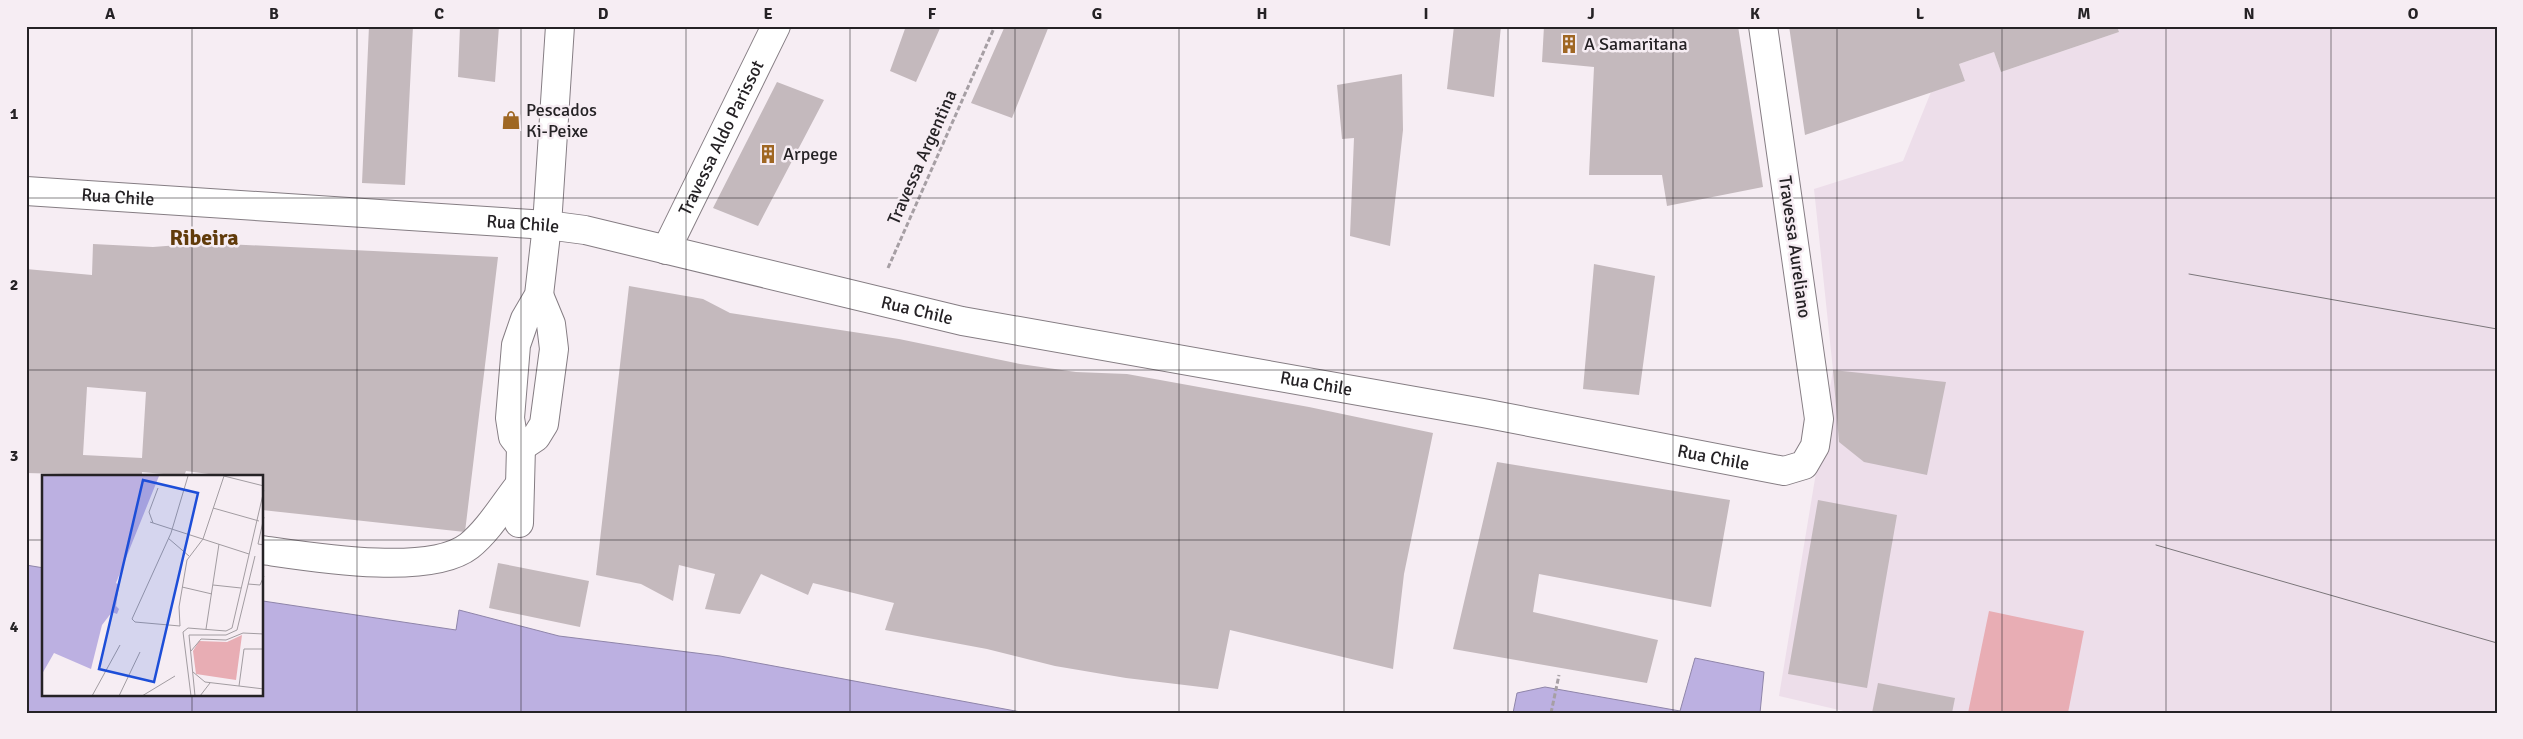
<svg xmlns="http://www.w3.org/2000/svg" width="2523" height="739" viewBox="0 0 2523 739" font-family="Signika,sans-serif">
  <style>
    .built { fill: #eddeea }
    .green { fill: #e8adb4 }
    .water { fill: #bcb0e1; stroke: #8f85a9 }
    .building { fill: #c4b9bd; fill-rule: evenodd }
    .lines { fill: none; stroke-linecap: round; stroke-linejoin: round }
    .minor-casing { stroke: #857d83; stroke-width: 30 }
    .path { stroke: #a69fa4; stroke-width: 3; stroke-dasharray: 5 2.5; stroke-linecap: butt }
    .minor { stroke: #fff; stroke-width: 28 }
    .tram { stroke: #7b767a; stroke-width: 1 }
    .grid { fill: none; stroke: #252225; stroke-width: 1; stroke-opacity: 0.55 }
    .labels { text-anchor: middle; stroke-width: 5; stroke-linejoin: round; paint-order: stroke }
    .poi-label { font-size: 18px; fill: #252225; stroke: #f6edf3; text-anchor: start }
    .street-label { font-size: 18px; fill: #252225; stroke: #f6edf3 }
    .district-label { font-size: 22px; font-weight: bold; fill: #613b0a; stroke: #f6edf3 }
    .inset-road { fill: none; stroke: #a29ca1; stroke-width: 1 }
    .view { fill: #1d4ed8; fill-opacity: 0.15; stroke: #1d4ed8; stroke-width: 2.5 }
    .inset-edge { fill: none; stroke: #252225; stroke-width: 2.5 }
    .neatline { fill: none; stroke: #252225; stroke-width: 2 }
    .grid-label { font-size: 16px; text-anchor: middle; font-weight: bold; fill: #252225 }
  </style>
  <rect width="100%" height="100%" fill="#f6edf3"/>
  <path class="built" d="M2117,26H2497V713H1852L1779,696L1833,370L1814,189L1903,161L1931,92L1965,81L1959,64L1994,52L2001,72L2119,32Z"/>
  <path class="green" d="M1989,611L2084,631L2068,713H1968Z"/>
  <path class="water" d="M26,565L44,568V695H262L263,601L456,630L459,610L559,636L720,656L1026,713H26Z
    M1695,658L1764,672L1760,713H1513L1517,693L1545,687L1680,711Z"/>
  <path class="building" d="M369,26H413L405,185L362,183Z
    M460,26H499L495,82L458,77Z
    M906,26H941L916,82L890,71Z
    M1005,26H1049L1012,118L971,103Z
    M1454,26H1501L1494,97L1447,89Z
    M1544,26H1738L1763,187L1667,206L1662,175H1589L1594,67L1542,62Z
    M1789,26H2117L2119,32L2001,72L1994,52L1959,64L1965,81L1805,135Z
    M1402,74L1403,130L1390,246L1350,236L1354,138L1342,139L1337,85Z
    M777,82L824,100L758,226L713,208Z
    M205,243L498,257L465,532L262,510V476H224L186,471L184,476L142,472V476L26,473V269L92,275L93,244L153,247ZM87,387L146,392L142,458L83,455Z
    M1594,264L1655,276L1639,395L1583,389Z
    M629,286L703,299L730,313L899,339L1020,364L1076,372L1127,374L1309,407L1433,433L1404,574L1393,669L1230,630L1218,689L1126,678L1055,666L987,649L885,630L894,603L813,583L808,595L761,574L740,614L705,609L715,574L679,565L673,601L641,584L596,575Z
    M1833,370L1946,382L1927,475L1864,462L1839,442Z
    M1497,462L1730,500L1711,607L1539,574L1533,612L1658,640L1647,683L1453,649Z
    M1818,500L1897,515L1867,688L1788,674Z
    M498,563L589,581L580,627L489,608Z
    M1878,683L1955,698L1952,713H1872Z"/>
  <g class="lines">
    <g class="minor-casing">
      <g id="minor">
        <path id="s1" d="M26,191L547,225L585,230L962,321L1483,413L1784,471L1804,465L1815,446L1819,419L1763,26"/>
        <path id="s2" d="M666,250L776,26"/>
        <path d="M521,447L536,437L544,424L554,349L551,324L539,295"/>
        <path d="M519,523L521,447L513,437L510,418L516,345L525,319L539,295L547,225L560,26"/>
        <path d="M262,550C311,557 429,577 469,546C489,530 504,504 520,484"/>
      </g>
    </g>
    <path class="path" d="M888,268L995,26
      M1551,713L1559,675"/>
    <use href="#minor" class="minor"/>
    <path class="tram" d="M2189,274L2497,329
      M2156,545L2497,643"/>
  </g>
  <path class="grid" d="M192,26V477M357,26V713M521,26V713M686,26V713M850,26V713M1015,26V713M1179,26V713M1344,26V713M1508,26V713M1673,26V713M1837,26V713M2002,26V713M2166,26V713M2331,26V713M26,198H2497M26,370H2497M26,540H44M262,540H2497M192,695V713"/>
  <defs>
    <g id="building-bare" transform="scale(1.5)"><path d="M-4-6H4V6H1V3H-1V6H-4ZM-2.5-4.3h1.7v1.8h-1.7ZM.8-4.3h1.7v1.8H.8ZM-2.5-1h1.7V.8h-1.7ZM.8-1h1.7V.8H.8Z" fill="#9f6723" stroke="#f6edf3" stroke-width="2.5" paint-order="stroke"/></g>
    <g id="shop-bare" transform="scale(1.5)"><path d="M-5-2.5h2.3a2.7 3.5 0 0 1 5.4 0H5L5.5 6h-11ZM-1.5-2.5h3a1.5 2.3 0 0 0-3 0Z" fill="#9f6723" stroke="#f6edf3" stroke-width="2.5" paint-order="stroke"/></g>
  </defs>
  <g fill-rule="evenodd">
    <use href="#building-bare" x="1569" y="44"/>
    <use href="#shop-bare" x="511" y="120"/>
    <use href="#building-bare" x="768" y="154"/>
  </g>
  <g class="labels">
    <g class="poi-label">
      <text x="1584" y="50">A Samaritana</text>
      <text x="526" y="116">Pescados<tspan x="526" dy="21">Ki-Peixe</tspan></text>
      <text x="783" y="160">Arpege</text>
    </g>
    <g class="street-label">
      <text dy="6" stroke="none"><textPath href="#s2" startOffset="125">Travessa Aldo Parissot</textPath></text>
      <text transform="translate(922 157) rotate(-66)" y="6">Travessa Argentina</text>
      <text dy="6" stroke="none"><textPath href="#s1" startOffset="92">Rua Chile</textPath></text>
      <text dy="6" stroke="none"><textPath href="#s1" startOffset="498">Rua Chile</textPath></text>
      <text transform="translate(1795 247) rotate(82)" y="6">Travessa Aureliano</text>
      <text dy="6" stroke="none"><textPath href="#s1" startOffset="902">Rua Chile</textPath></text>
      <text dy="6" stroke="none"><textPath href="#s1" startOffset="1308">Rua Chile</textPath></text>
      <text dy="6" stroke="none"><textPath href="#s1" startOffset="1712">Rua Chile</textPath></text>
    </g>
    <g class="district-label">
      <text x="204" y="245">Ribeira</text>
    </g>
  </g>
  <g transform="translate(42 475)">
    <rect width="221" height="221" fill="#f6edf3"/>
    <path d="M200,160L194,205L154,199L151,176L157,166L185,167Z" fill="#e8adb4"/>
    <path d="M0,1H117L74,108L77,110L74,131L77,134L75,139L70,137L60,150L49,194L12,178L0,199Z" fill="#bcb0e1"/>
    <path class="inset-road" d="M182,1L222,11M171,33L217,46M222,42L216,69L222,70M108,47L207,79M111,48L107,37L116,13M126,63L147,81M206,109L218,110L222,101M171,110L199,113M140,112L170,119M138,151L93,147L90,144L129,58L146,1M138,151L137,132L145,85L161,64L182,1M164,154L177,69M149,176L159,164L184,165L201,158L222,159M151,197L163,207L222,214M197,211L202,174H222M50,221L78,170M77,221L98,177M100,221L133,201M149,221L141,157L146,153L184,156L190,153L222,15M153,221L147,160H184L195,155L213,81M158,221L168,208"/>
    <path class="view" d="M101,5L156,18L112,207L57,194Z"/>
    <rect width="221" height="221" class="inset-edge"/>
  </g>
  <rect width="2523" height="739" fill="none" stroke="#f6edf3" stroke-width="55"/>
  <rect x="28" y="28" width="2468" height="684" class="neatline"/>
  <g class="grid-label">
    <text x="110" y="19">A</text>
    <text x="274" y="19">B</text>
    <text x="439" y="19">C</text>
    <text x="603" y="19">D</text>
    <text x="768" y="19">E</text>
    <text x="932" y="19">F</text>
    <text x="1097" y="19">G</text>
    <text x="1262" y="19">H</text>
    <text x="1426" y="19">I</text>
    <text x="1591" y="19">J</text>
    <text x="1755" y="19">K</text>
    <text x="1920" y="19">L</text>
    <text x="2084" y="19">M</text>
    <text x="2249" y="19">N</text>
    <text x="2413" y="19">O</text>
    <text x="14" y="119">1</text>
    <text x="14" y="290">2</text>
    <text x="14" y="461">3</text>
    <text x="14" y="632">4</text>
  </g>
</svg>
